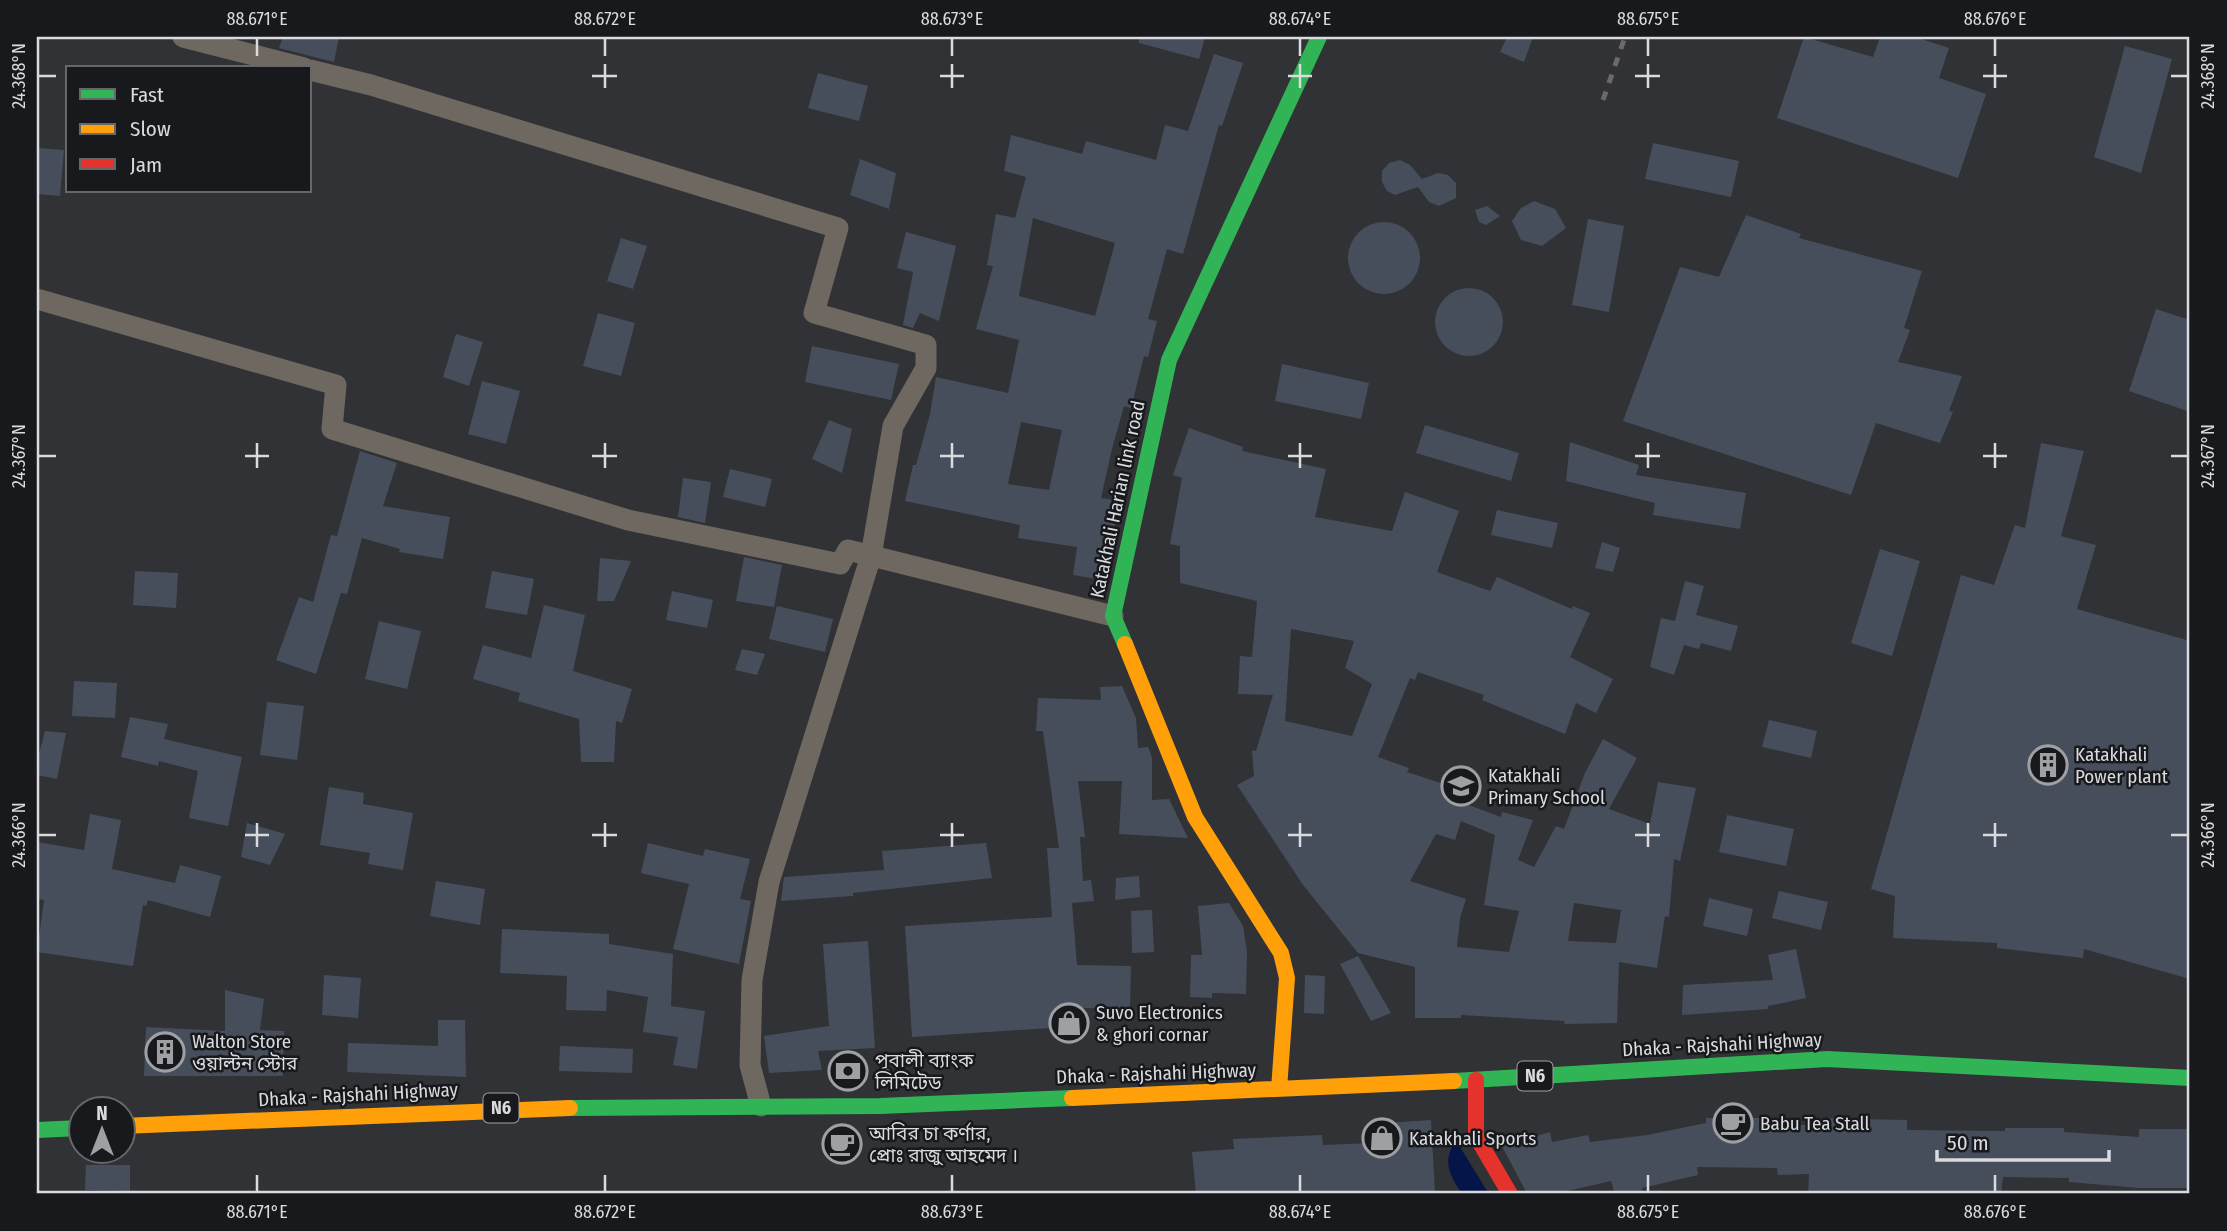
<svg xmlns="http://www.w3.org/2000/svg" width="2227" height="1231" viewBox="0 0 2227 1231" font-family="'Fira Sans Condensed','Noto Sans Bengali',sans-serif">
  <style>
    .water { fill: #041649 }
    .building { fill: #474e5b; fill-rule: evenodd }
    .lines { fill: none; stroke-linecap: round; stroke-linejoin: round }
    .street { stroke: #6f6860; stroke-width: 21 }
    .fast { stroke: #30b455; stroke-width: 16 }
    .slow { stroke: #ff9f0a; stroke-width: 16 }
    .jam { stroke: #e5322d; stroke-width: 16 }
    .rail { stroke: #6c6967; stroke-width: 5; stroke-dasharray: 9 9; stroke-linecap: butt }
    .ticks { fill: none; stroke: #d9dbdf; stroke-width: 2.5 }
    .labels { text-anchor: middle; stroke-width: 5; stroke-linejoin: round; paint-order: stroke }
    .shield { fill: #18191c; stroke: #9fa1a4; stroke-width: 2 }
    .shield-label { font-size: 18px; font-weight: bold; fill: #d9dbdf }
    .street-label { font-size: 19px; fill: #d9dbdf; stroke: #18191c }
    .poi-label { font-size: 19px; fill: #d9dbdf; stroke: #18191c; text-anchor: start }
    .neatline { fill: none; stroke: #d9dbdf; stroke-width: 2.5 }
    .ticks-label { font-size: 18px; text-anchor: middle; fill: #d9dbdf }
  </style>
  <rect width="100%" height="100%" fill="#303235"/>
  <path class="water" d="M1453,1146L1460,1147L1489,1194H1462C1452,1179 1442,1163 1453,1146Z"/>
  <path class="building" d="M283,37H339L334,62L279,48Z
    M1139,37H1205L1199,59L1139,43Z
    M1507,37H1533L1524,62L1500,52Z
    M1804,37L1873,57L1880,37H1915L1949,48L1939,78L1986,94L1958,178L1777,118Z
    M2125,46L2172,59L2141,173L2094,157Z
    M1214,54L1243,63L1222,126L1219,125L1183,254L1167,249L1148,319L1157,321L1148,357L1144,356L1131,408L1124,406L1112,449L1101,498L1120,501L1103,580L1073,575L1077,547L1018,538L1020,525L905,501L913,465H916L930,414L936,377L1008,393L1019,340L976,329L993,266L987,265L996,214L1015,218L1026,177L1004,171L1011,135L1082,154L1086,141L1156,160L1165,125L1188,131ZM1033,218L1115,243L1095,316L1019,296ZM1021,422L1062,430L1049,490L1008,484Z
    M818,73L868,86L859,121L808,108Z
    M1653,143L1739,161L1731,197L1645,179Z
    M37,148L64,150L60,196L37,194Z
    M860,159L896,173L889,209L850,195Z
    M1400,160L1410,165L1422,179L1438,173L1448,175L1456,183V198L1439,206L1429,202L1418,187L1395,195L1387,191L1382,182V171L1389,163Z
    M1534,201L1555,209L1566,228L1542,246L1521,240L1512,221L1521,208Z
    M1487,206L1500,216L1486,225L1479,222L1475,210Z
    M1746,215L1801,234L1799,238L1922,271L1904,328L1910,330L1898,362L1962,376L1949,411L1953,412L1940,443L1876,423L1851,495L1623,421L1680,267L1719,277Z
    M1588,219L1624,226L1609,312L1572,305Z
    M1348 258a36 36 0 1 1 72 0a36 36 0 1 1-72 0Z
    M906,232L956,246L939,321L920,313L913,328L903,325L913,272L897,268Z
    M621,238L647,246L633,289L607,281Z
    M1435 322a34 34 0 1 1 68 0a34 34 0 1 1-68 0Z
    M2156,309L2190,320V412L2129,391Z
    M598,313L635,323L621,376L583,366Z
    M456,334L483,342L469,386L443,377Z
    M812,346L899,364L891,400L805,382Z
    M1282,364L1369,383L1361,419L1275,401Z
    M482,381L520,391L506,444L468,434Z
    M829,420L852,429L842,473L812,459Z
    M1425,425L1519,453L1511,481L1416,453Z
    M1189,428L1243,447L1242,451L1326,469L1315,517L1392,531L1405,492L1459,511L1437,572L1490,591L1497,577L1572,609L1573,606L1590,613L1570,657L1613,679L1596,713L1576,703L1565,734L1482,700L1484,695L1418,672L1415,680L1410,678L1378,757L1409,768L1407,772L1462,790L1458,801L1501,817L1502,812L1533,820L1518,860L1534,867L1556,826L1564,829L1585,773L1603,739L1637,758L1609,809L1650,824L1658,782L1696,788L1680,861L1674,859L1669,917L1665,916L1657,968L1619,962L1617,1023L1564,1024L1565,1021L1461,1015V1018H1415V967L1358,953L1303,885L1237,785L1254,776L1252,750L1256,751L1273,695L1238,694L1240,656L1252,657L1257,601L1180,583V546L1170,544L1182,478L1173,475ZM1291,629L1354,641L1345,668L1372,684L1352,736L1285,721ZM1461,821L1495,835L1484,905L1519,911L1509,952L1457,947L1460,918L1466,899L1410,881L1436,834L1455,840ZM1574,903L1621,910L1616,943L1568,941Z
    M1570,442L1639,465L1636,475L1746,493L1740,529L1653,515L1655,503L1566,481Z
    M2041,443L2084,451L2061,536L2096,545L2077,609L2190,641V979L2084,949L2083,958L1997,948V943L1893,938L1895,896L1871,889L1961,575L1994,585L2015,525L2025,528Z
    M360,451L397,463L383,506L450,517L443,559L399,552L400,549L362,538L347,594L341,593L316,674L276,660L299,597L313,602L331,535L337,536Z
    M730,469L772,479L765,507L723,497Z
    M683,478L711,482L705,523L678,517Z
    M1497,510L1558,523L1552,548L1491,535Z
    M1602,542L1620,548L1613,572L1595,568Z
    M1880,549L1920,561L1892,656L1851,643Z
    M744,557L782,565L774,607L736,601Z
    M600,558L631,561L614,601H597Z
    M135,571L178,573L176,608L133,605Z
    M492,571L534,579L527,615L485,608Z
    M1685,581L1704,586L1696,615L1738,626L1731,651L1701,643L1699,649L1684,645L1674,675L1650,667L1661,618L1675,621Z
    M672,591L713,600L707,628L666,620Z
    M544,605L585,615L573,671L632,689L622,723L616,721L614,762H581L579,719L518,701L520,693L473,679L483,645L531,658Z
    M777,606L833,619L825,652L769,639Z
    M379,621L421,631L407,689L365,679Z
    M742,649L765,654L757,675L735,670Z
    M74,681L117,683L115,718L72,716Z
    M1122,686L1136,718L1138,748L1148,747L1152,758V800L1169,799L1188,838L1119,834L1122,781H1078L1085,837H1080L1083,881L1091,880L1094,901L1072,903L1077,965L1131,966L1130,1009L1079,1008L1081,1026L912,1037L905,926L1052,917L1047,848H1059L1043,731H1036L1038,698L1101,700L1100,687Z
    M267,702L304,706L297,760L260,755Z
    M130,717L168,724L164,739L242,757L228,826L189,818L198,771L159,761L158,766L121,757Z
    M1769,720L1817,731L1811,758L1762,747Z
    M45,731L66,733L57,779L37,775V761Z
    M329,787L364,793L363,804L413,813L403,870L368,864L370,853L320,845Z
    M90,814L121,820L112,869L175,883L180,865L221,876L210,917L148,900L146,906L143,905L133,966L37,952L44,900L37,899V842L84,850Z
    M1727,815L1794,829L1786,866L1719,852Z
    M247,823L285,834L270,865L241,857Z
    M648,843L703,856L705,849L750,859L740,899L751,901L739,964L673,949L689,884L641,873Z
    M986,843L992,878L853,893V896L781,901L784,877L884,870L882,851Z
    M1139,876L1140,897L1115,900L1116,878Z
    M436,881L485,889L480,925L430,916Z
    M1779,891L1828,902L1821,930L1772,918Z
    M1709,898L1753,909L1747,936L1703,926Z
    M1229,903L1243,926L1247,952L1246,994L1212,993V998L1190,997L1191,955H1202L1198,906Z
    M1152,910L1154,952L1132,953L1131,911Z
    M502,929L609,934V944L673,954L671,1006L705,1011L697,1069L673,1065L678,1037L643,1032L648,997L607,990L606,1011L566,1010L567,976L500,973Z
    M868,941L875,1048L818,1051L822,1070L769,1073L764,1036L829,1026L823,944Z
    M1796,949L1806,998L1768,1006V1009L1682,1015L1683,985L1773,980L1768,955Z
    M1358,956L1391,1013L1371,1021L1340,964Z
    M324,975L361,978L358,1018L322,1015Z
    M1305,975L1325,976L1324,1014L1304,1013Z
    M225,990L264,999L260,1030L284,1031L283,1076H144L146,1027L225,1031Z
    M438,1020H465L466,1077L347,1072L348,1043L438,1046Z
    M560,1046L633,1049L632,1073L559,1071Z
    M1706,1118H1765V1125H1813V1118L1907,1120V1130L2005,1131V1128H2064V1132L2139,1137V1129H2190L2189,1188H2139L2069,1182V1178L2003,1177L2001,1194H1808L1809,1174L1778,1175L1777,1168L1697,1167L1698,1175L1642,1188L1643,1194H1615L1611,1181L1567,1191L1568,1194H1527L1502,1146L1550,1132L1552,1142L1588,1135L1590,1142L1647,1135L1706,1123Z
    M1431,1120L1435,1194H1196L1192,1152L1234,1149L1233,1139L1322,1135L1323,1145L1372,1143L1371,1124Z
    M86,1165H130V1191L85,1190Z"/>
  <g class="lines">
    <path class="street" d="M183,37L304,68
      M310,70L371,85L838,228L814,313L926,345V368L893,426L871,556L769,882L752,980L750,1065L761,1106
      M37,299L336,385L332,429L628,520L840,564L848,550L1113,616"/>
    <path class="fast" d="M1125,644L1113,616L1169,360L1319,37
      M1454,1081L1827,1059L2190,1078
      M570,1108L880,1106L1072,1098
      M37,1130L80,1128"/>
    <path class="slow" d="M1125,644L1195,817L1281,953L1287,978L1279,1089
      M1072,1098L1454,1081
      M122,1126L570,1108"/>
    <path class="jam" d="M1476,1080V1136L1510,1194"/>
    <path class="rail" d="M1603,100L1625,37"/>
  </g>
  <path class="ticks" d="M257,38V56M605,38V56M952,38V56M1300,38V56M1648,38V56M1995,38V56M605,64V88M952,64V88M1300,64V88M1648,64V88M1995,64V88M38,76H56M592,76H617M940,76H964M1288,76H1312M1635,76H1660M1983,76H2007M2171,76H2188M257,443V468M605,443V468M952,443V468M1300,443V468M1648,443V468M1995,443V468M38,456H56M245,456H269M592,456H617M940,456H964M1288,456H1312M1635,456H1660M1983,456H2007M2171,456H2188M257,823V847M605,823V847M952,823V847M1300,823V847M1648,823V847M1995,823V847M38,835H56M245,835H269M592,835H617M940,835H964M1288,835H1312M1635,835H1660M1983,835H2007M2171,835H2188M257,1175V1192M605,1175V1192M952,1175V1192M1300,1175V1192M1648,1175V1192M1995,1175V1192"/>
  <defs>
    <g id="building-ring" transform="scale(2.0125)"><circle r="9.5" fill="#18191c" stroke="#9ea0a4" stroke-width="1.5"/><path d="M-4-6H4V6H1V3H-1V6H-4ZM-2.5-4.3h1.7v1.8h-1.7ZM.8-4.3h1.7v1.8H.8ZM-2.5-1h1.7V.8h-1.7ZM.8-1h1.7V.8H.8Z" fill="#9ea0a4"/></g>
    <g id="school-ring" transform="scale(2.0125)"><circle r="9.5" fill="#18191c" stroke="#9ea0a4" stroke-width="1.5"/><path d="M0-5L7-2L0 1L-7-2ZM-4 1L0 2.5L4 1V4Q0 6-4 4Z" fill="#9ea0a4"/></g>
    <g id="shop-ring" transform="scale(2.0125)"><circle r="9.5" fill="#18191c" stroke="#9ea0a4" stroke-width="1.5"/><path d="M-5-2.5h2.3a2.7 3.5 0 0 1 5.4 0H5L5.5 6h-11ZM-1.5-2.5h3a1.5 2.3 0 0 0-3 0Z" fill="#9ea0a4"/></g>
    <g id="bank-ring" transform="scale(2.0125)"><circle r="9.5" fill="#18191c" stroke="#9ea0a4" stroke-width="1.5"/><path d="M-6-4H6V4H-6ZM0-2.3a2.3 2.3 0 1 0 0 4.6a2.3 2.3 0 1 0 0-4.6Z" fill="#9ea0a4"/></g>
    <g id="cafe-ring" transform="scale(2.0125)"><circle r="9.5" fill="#18191c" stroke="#9ea0a4" stroke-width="1.5"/><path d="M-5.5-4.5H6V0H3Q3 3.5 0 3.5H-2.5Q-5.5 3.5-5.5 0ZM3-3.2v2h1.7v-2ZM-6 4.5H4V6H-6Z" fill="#9ea0a4"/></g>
  </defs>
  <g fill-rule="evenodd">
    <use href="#building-ring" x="2048" y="765"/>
    <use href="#school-ring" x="1461" y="786"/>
    <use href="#shop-ring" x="1069" y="1023"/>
    <use href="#building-ring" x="165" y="1052"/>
    <use href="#bank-ring" x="848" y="1071"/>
    <use href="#cafe-ring" x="1733" y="1123"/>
    <use href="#shop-ring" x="1382" y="1138"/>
    <use href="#cafe-ring" x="842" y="1144"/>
  </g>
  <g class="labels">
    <g class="shield">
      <rect x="1517.5" y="1061.5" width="35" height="29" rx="5"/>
      <rect x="483.5" y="1093.5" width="35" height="29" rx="5"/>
    </g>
    <g class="shield-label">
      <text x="1535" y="1082">N6</text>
      <text x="501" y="1114">N6</text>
    </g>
    <g class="street-label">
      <text transform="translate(1117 499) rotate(-78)" y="7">Katakhali Harian link road</text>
      <text transform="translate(1722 1044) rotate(-3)" y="7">Dhaka - Rajshahi Highway</text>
      <text transform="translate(1156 1073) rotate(-2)" y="7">Dhaka - Rajshahi Highway</text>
      <text transform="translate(358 1094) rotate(-3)" y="7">Dhaka - Rajshahi Highway</text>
    </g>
    <g class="poi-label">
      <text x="2075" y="761">Katakhali<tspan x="2075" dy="22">Power plant</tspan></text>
      <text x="1488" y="782">Katakhali<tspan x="1488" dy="22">Primary School</tspan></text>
      <text x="1096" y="1019">Suvo Electronics<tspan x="1096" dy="22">&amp; ghori cornar</tspan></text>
      <text x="192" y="1048">Walton Store<tspan x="192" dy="22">ওয়াল্টন স্টোর</tspan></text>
      <text x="875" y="1067">পূবালী ব্যাংক<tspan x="875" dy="22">লিমিটেড</tspan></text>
      <text x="1760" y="1130">Babu Tea Stall</text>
      <text x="869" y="1140">আবির চা কর্ণার,<tspan x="869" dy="22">প্রোঃ রাজু আহমেদ ।</tspan></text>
      <text x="1409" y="1145">Katakhali Sports</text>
    </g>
  </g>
  <rect width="2227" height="1231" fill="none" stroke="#18191c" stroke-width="77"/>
  <rect x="66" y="66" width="245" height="126" fill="#18191c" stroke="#65676a" stroke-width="2"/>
  <rect x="80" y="89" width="35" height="10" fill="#30b455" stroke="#65676a" stroke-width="2"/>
  <text x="130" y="102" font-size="21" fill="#d9dbdf">Fast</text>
  <rect x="80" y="124" width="35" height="10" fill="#ff9f0a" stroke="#65676a" stroke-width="2"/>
  <text x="130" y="136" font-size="21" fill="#d9dbdf">Slow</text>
  <rect x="80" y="159" width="35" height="10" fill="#e5322d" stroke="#65676a" stroke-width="2"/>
  <text x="130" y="172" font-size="21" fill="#d9dbdf">Jam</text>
  <g transform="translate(102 1130)"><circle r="33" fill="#18191c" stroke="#65676a" stroke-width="2"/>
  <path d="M0-5L12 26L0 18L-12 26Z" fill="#9ea0a4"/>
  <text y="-10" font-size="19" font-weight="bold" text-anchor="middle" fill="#d9dbdf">N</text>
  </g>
  <path d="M1937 1150v10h172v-10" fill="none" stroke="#d9dbdf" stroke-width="3.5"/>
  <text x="1947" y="1150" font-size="21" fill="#d9dbdf" stroke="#18191c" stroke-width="5" paint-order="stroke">50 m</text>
  <rect x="38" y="38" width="2150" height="1154" class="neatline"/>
  <g class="ticks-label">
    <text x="257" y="25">88.671°E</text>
    <text x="605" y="25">88.672°E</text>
    <text x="952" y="25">88.673°E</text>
    <text x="1300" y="25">88.674°E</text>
    <text x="1648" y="25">88.675°E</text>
    <text x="1995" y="25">88.676°E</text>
    <text transform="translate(19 76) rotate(-90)" y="6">24.368°N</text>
    <text transform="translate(2208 76) rotate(-90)" y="6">24.368°N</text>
    <text transform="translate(19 456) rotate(-90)" y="6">24.367°N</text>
    <text transform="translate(2208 456) rotate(-90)" y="6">24.367°N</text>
    <text transform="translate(19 835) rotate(-90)" y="6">24.366°N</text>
    <text transform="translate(2208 835) rotate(-90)" y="6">24.366°N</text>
    <text x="257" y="1218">88.671°E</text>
    <text x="605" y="1218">88.672°E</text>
    <text x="952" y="1218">88.673°E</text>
    <text x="1300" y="1218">88.674°E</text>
    <text x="1648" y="1218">88.675°E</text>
    <text x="1995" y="1218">88.676°E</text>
  </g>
</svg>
